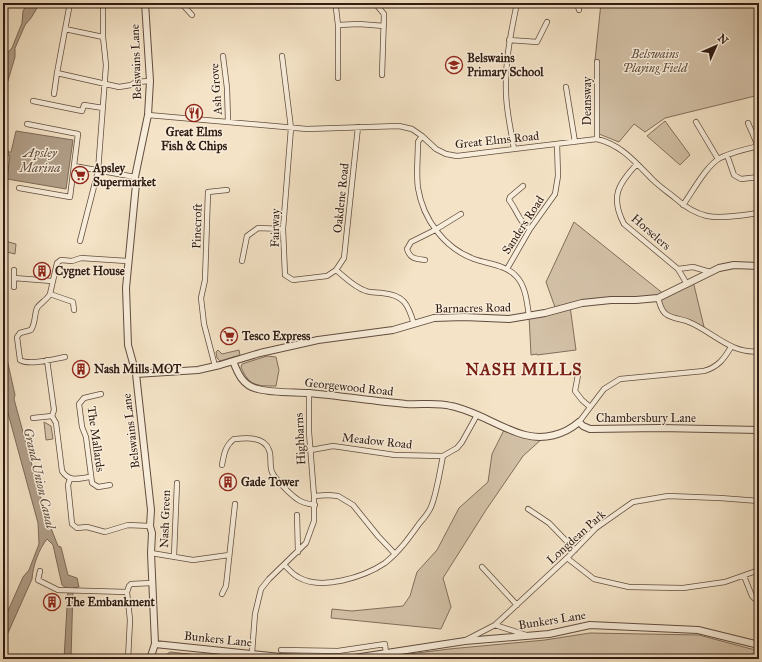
<svg xmlns="http://www.w3.org/2000/svg" width="762" height="662" viewBox="0 0 762 662" font-family="'IM FELL Great Primer',serif">
  <style>
    .green { fill: #d3c1a7; stroke: #826e5c }
    .water { fill: #b19f89; stroke: #7d6a59 }
    .lines { fill: none; stroke-linecap: round; stroke-linejoin: round }
    .minor-casing { stroke: #614d3f; stroke-width: 6 }
    .tertiary-casing { stroke: #614d3f; stroke-width: 8 }
    .minor { stroke: #f8edda; stroke-width: 4.5 }
    .tertiary { stroke: #f8edda; stroke-width: 6 }
    .labels { text-anchor: middle; stroke-width: 3; stroke-linejoin: round; paint-order: stroke }
    .park-label { font-size: 12px; font-style: italic; fill: #614d3f; stroke: #f8edda }
    .poi-label { font-size: 12px; font-weight: bold; fill: #301b12; stroke: #f8edda; text-anchor: start }
    .street-label { font-size: 12px; fill: #301b12; stroke: #f8edda }
    .water-label { font-size: 13px; font-style: italic; fill: #645042; stroke: #f8edda }
    .district-label { font-size: 16px; font-weight: bold; letter-spacing: 1px; fill: #7a1f14; stroke: #f8edda }
  </style>
  <rect width="100%" height="100%" fill="#f4e3c6"/>
  <filter id="stains"><feTurbulence type="fractalNoise" baseFrequency=".005" numOctaves="4"/><feColorMatrix values="0 0 0 0 .2 0 0 0 0 .09 0 0 0 0 .02 0 0 0 .5 -.17"/></filter>
  <radialGradient id="worn" r=".72"><stop offset=".6" stop-color="#630" stop-opacity="0"/><stop offset="1" stop-color="#630" stop-opacity=".3"/></radialGradient>
  <path class="green" d="M601,3H759V95L665,118L645,132L634,124L619,142L599,134L595,60Z
    M665,121L690,155L680,165L647,136Z
    M574,222L665,295L693,281L705,331L666,315L658,298L570,306L576,350L537,355V354L531,355L529,316L556,310L546,282Z
    M5,241L16,244L15,254L3,251Z
    M218,350L222,354L239,350L240,355L220,361L217,358L216,352Z
    M267,356L276,357L279,370L276,386C256,386 249,386 241,367L242,364Z
    M44,422L51,426L53,439L46,440Z
    M506,426L543,438L523,456L486,510L443,578L451,607L441,629L331,618L332,609L352,611L403,606L410,596L417,572L437,550L459,508L488,482L492,454Z
    M590,633L699,635L759,651V659H369L449,649L545,640Z
    M170,652L217,657L212,658L173,656L172,659H160Z"/>
  <path class="water" d="M28,3H40L31,18L25,25L15,48V57L4,94L3,107L8,152H11L16,131L73,140L66,189L7,179L10,156L7,155L3,164V62L7,53L12,48L22,23L23,11Z
    M3,341L15,395L14,399L45,513L58,546L61,547L68,575L77,578L79,587L73,588L71,659H64L68,589L62,585L53,545L47,539C39,549 33,565 32,579L3,644V622L23,577L29,570L39,544L38,523L3,395Z"/>
  <g class="lines">
    <g class="minor-casing">
      <path id="minor" d="M70,3L57,73L119,87L131,85L136,82L150,81
        M181,3L192,15
        M375,3L384,14L382,75
        M577,3L579,10
        M336,8L338,25V78
        M338,25L359,24L384,26
        M65,29L103,37
        M509,40L537,42L547,22
        M223,56L227,88L228,121
        M282,56L291,128L283,229L285,275L293,280L327,276L336,270L344,258L358,127
        M597,62V139
        M566,87L575,142
        M54,94L57,73
        M33,101L82,111L84,105L103,108
        M148,115L307,129L399,126L412,129L422,136L436,149L446,154L457,156L597,139C622,145 636,163 653,180C660,187 668,192 675,198C684,206 694,213 707,216C723,219 742,215 759,213
        M696,122L718,159
        M748,123L758,146
        M422,136L418,142C418,157 416,173 418,188C423,219 444,248 474,259C488,264 506,265 516,276C526,286 527,303 529,316
        M514,149C511,130 506,110 506,91C505,61 511,32 517,3
        M727,155L734,175L741,179L759,177
        M637,164C618,184 610,197 624,224L678,269L687,284
        M74,166L135,177
        M523,186L510,197L509,200C517,210 519,222 530,229
        M19,188L70,197L78,134L27,124
        M683,205C693,191 706,166 720,158C732,152 746,149 759,146
        M80,241L98,171L106,65L103,37V3
        M425,260C416,259 410,259 407,249L411,242L435,230L461,214
        M242,261L247,236L258,228L283,229
        M507,269L530,229L555,194L558,176L557,144
        M678,269L693,267L710,272
        M336,270C346,278 354,287 366,291C371,293 377,292 382,293C404,295 408,304 414,324
        M14,278L52,281
        M14,287V270
        M50,294L73,302L74,310
        M658,298C660,304 661,311 666,314C672,319 683,319 689,322C713,332 732,355 759,351
        M65,357C54,359 29,366 20,360L17,337L20,333L31,330C36,322 34,315 37,308C40,303 47,300 50,294L57,263L61,260L72,261L81,258L127,261
        M47,360L54,410L52,416L56,423L62,471C70,483 79,478 91,477
        M215,366L204,324L201,298L205,280L208,192L227,190
        M578,375L575,391L582,400L590,407
        M101,394L84,398L79,404L82,427L86,437L92,483L98,487L110,485
        M33,418L52,416
        M579,422L604,389L620,379L704,371C718,367 724,359 731,347
        M311,450L333,446L395,455L443,456
        M222,465C224,454 225,446 234,439C246,438 264,436 269,450C272,457 269,465 272,472C275,479 290,494 297,499C302,503 308,504 315,505
        M70,479L68,485L72,524L77,528L87,527L105,532L128,525L150,526
        M314,496L328,495L338,496L353,505L378,536L395,554
        M528,509L549,523L575,550
        M297,515L298,552
        M151,553L193,560L229,555
        M174,556L177,483
        M567,558L594,579L629,587L683,588L725,582L759,570
        M284,565C289,569 292,574 298,577C321,591 364,577 385,563C399,552 409,538 419,524C423,519 427,515 430,509C436,498 440,470 443,456L457,448L462,442L477,415
        M482,567L517,605
        M40,571L38,580L58,590L127,592
        M744,576L752,596L759,603
        M222,594L226,586L235,504
        M495,625L526,635
        M466,640L495,625L567,558L596,528L633,502L668,496L720,498L759,501
        M281,650L338,651L385,644L386,654
        M252,653L255,614L261,589L269,579L306,543L314,521V496L309,432V393
        M128,659L130,620L127,592L129,586L131,584L152,583"/>
    </g>
    <g class="tertiary-casing">
      <path id="tertiary" d="M145,3L150,81L148,115L135,177L136,184L126,288L128,345L136,374L151,510L150,526L152,533L151,553L155,644L150,659
        M233,361C238,374 243,386 258,389C273,393 293,392 309,393C341,396 374,401 406,404C421,405 436,402 451,406C477,411 499,428 525,435C544,440 564,435 579,422L583,426L590,429L660,428L759,430
        M136,374L198,370L220,365L260,353L318,340L393,330L434,318L464,317L509,319L545,313L582,303L611,300H636L658,298L719,268L734,265L759,266
        M155,644L281,657L326,659
        M348,659L465,641L549,634L590,625L698,630L759,645"/>
    </g>
    <use href="#minor" class="minor"/>
    <use href="#tertiary" class="tertiary"/>
  </g>
  <defs>
    <g id="school-ring" transform="scale(0.9)"><circle r="9.5" fill="#f8edda" stroke="#8f2418" stroke-width="1.5"/><path d="M0-5L7-2L0 1L-7-2ZM-4 1L0 2.5L4 1V4Q0 6-4 4Z" fill="#8f2418"/></g>
    <g id="restaurant-ring" transform="scale(0.9)"><circle r="9.5" fill="#f8edda" stroke="#8f2418" stroke-width="1.5"/><path d="M-5-6h1v4h1v-4h1v4h1v-4h1v5L-1.5 .5V6h-2V.5L-5-1ZM5-6V6H3V1.5H1.5Q1.5-4 5-6Z" fill="#8f2418"/></g>
    <g id="supermarket-ring" transform="scale(0.9)"><circle r="9.5" fill="#f8edda" stroke="#8f2418" stroke-width="1.5"/><path d="M-6-5.5h2.5l.6 2H6L4.5 2H-2.5L-4.4-4H-6ZM-1.5 3.2a1.3 1.3 0 1 0 .1 0ZM3 3.2a1.3 1.3 0 1 0 .1 0Z" fill="#8f2418"/></g>
    <g id="building-ring" transform="scale(0.9)"><circle r="9.5" fill="#f8edda" stroke="#8f2418" stroke-width="1.5"/><path d="M-4-6H4V6H1V3H-1V6H-4ZM-2.5-4.3h1.7v1.8h-1.7ZM.8-4.3h1.7v1.8H.8ZM-2.5-1h1.7V.8h-1.7ZM.8-1h1.7V.8H.8Z" fill="#8f2418"/></g>
  </defs>
  <g fill-rule="evenodd">
    <use href="#school-ring" x="454" y="65"/>
    <use href="#restaurant-ring" x="194" y="113"/>
    <use href="#supermarket-ring" x="80" y="175"/>
    <use href="#building-ring" x="42" y="271"/>
    <use href="#supermarket-ring" x="229" y="336"/>
    <use href="#building-ring" x="81" y="369"/>
    <use href="#building-ring" x="228" y="482"/>
    <use href="#building-ring" x="52" y="602"/>
  </g>
  <g class="labels">
    <g class="park-label">
      <text x="655" y="58">Belswains<tspan x="655" dy="14">Playing Field</tspan></text>
    </g>
    <g class="poi-label">
      <text x="467" y="62">Belswains<tspan x="467" dy="14">Primary School</tspan></text>
      <text x="194" y="136" text-anchor="middle">Great Elms<tspan x="194" dy="14">Fish &amp; Chips</tspan></text>
      <text x="93" y="172">Apsley<tspan x="93" dy="14">Supermarket</tspan></text>
      <text x="55" y="275">Cygnet House</text>
      <text x="242" y="340">Tesco Express</text>
      <text x="94" y="373">Nash Mills MOT</text>
      <text x="241" y="486">Gade Tower</text>
      <text x="65" y="606">The Embankment</text>
    </g>
    <g class="street-label">
      <text transform="translate(136 62) rotate(-92)" y="4">Belswains Lane</text>
      <text transform="translate(216 89) rotate(-94)" y="4">Ash Grove</text>
      <text transform="translate(587 101) rotate(-90)" y="4">Deansway</text>
      <text transform="translate(497 140) rotate(-6)" y="4">Great Elms Road</text>
      <text transform="translate(341 198) rotate(-84)" y="4">Oakdene Road</text>
      <text transform="translate(523 225) rotate(-57)" y="4">Sanders Road</text>
      <text transform="translate(197 226) rotate(-88)" y="4">Pinecroft</text>
      <text transform="translate(275 228) rotate(-89)" y="4">Fairway</text>
      <text transform="translate(651 232) rotate(41)" y="4">Horselers</text>
      <text transform="translate(473 308) rotate(-1)" y="4">Barnacres Road</text>
      <text transform="translate(349 387) rotate(6)" y="4">Georgewood Road</text>
      <text x="646" y="422">Chambersbury Lane</text>
      <text transform="translate(131 431) rotate(-97)" y="4">Belswains Lane</text>
      <text transform="translate(96 439) rotate(82)" y="4">The Mallards</text>
      <text transform="translate(300 439) rotate(-93)" y="4">Highbarns</text>
      <text transform="translate(377 441) rotate(6)" y="4">Meadow Road</text>
      <text transform="translate(165 519) rotate(-88)" y="4">Nash Green</text>
      <text transform="translate(576 537) rotate(-42)" y="4">Longdean Park</text>
      <text transform="translate(552 620) rotate(-9)" y="4">Bunkers Lane</text>
      <text transform="translate(218 639) rotate(6)" y="4">Bunkers Lane</text>
    </g>
    <g class="water-label">
      <text x="40" y="157">Apsley<tspan x="40" dy="15">Marina</tspan></text>
      <text transform="translate(40 478) rotate(77)" y="5">Grand Union Canal</text>
    </g>
    <g class="district-label">
      <text x="524" y="375">NASH MILLS</text>
    </g>
  </g>
  <rect width="762" height="662" fill="none" stroke="#f4e3c6" stroke-width="16"/>
  <rect x="4" y="4" width="754" height="654" fill="none" stroke="#301b12" stroke-width="2"/>
  <rect x="8" y="8" width="746" height="646" fill="none" stroke="#301b12"/>
  <g transform="translate(716 46) rotate(45)" stroke="#f8edda" stroke-width="3" paint-order="stroke">
  <path d="M0-3L7 15L0 10L-7 15Z" fill="#301b12"/>
  <text y="-6" font-size="11" font-weight="bold" text-anchor="middle" fill="#301b12">N</text>
  </g>
  <rect width="100%" height="100%" filter="url(#stains)"/>
  <rect width="100%" height="100%" fill="url(#worn)"/>
</svg>
